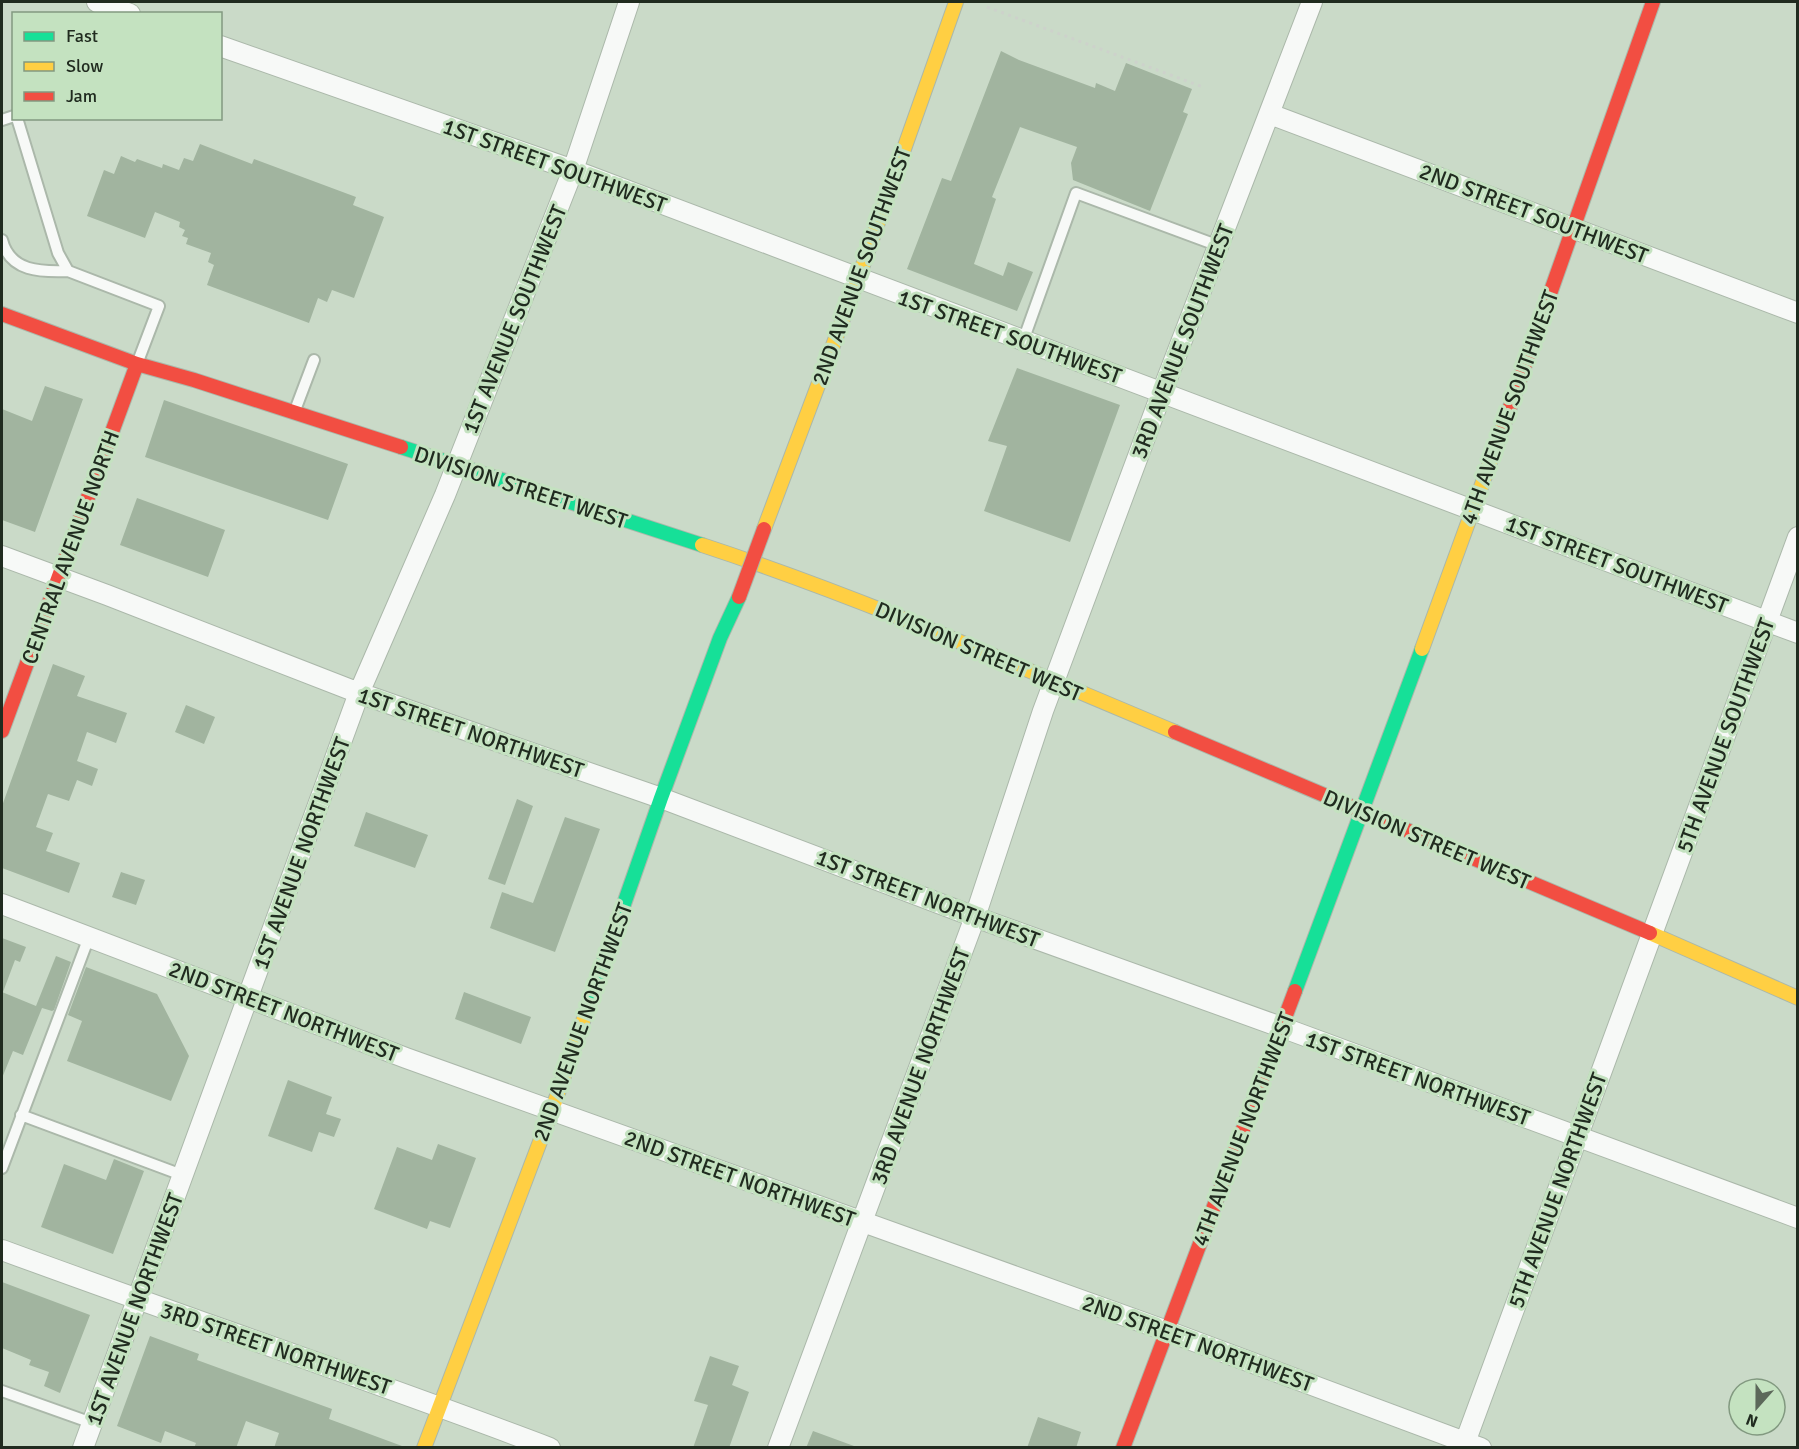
<svg xmlns="http://www.w3.org/2000/svg" width="1799" height="1449" viewBox="0 0 1799 1449" font-family="Signika,sans-serif">
  <style>
    .building { fill: #a1b49f }
    .lines { fill: none; stroke-linecap: round; stroke-linejoin: round }
    .lane-casing { stroke: #abb8aa; stroke-width: 14 }
    .street-casing { stroke: #abb8aa; stroke-width: 22 }
    .fast-casing { stroke: #abb8aa; stroke-width: 16 }
    .slow-casing { stroke: #abb8aa; stroke-width: 16 }
    .jam-casing { stroke: #abb8aa; stroke-width: 16 }
    .path { stroke: #cdd2cb; stroke-width: 3; stroke-dasharray: 3 4.5; stroke-linecap: butt }
    .lane { stroke: #f7f9f7; stroke-width: 10 }
    .street { stroke: #f7f9f7; stroke-width: 20 }
    .fast { stroke: #16e098; stroke-width: 14 }
    .slow { stroke: #ffcf43; stroke-width: 14 }
    .jam { stroke: #f24e42; stroke-width: 14 }
    .jam-bridge-casing { stroke: #abb8aa; stroke-width: 16; stroke-linecap: butt }
    .jam-bridge { stroke: #f24e42; stroke-width: 14 }
    .labels { text-anchor: middle; stroke-width: 6; stroke-linejoin: round; paint-order: stroke }
    .street-label { font-size: 22px; fill: #202b1f; stroke: #c4e2c0 }
  </style>
  <rect width="100%" height="100%" fill="#cadac8"/>
  <path class="building" d="M1001,51L1019,60L1095,88L1096,83L1115,91L1126,63L1192,89L1183,112L1188,114L1150,211L1073,180L1071,163L1077,147L1020,127L992,197L996,199L974,264L1003,276L1008,262L1033,272L1017,311L907,269L942,178L951,181Z
    M200,144L252,164L254,159L356,197L353,205L384,217L354,298L332,290L327,302L318,298L309,323L207,285L214,265L208,262L211,253L186,244L188,238L182,236L185,230L179,227L180,222L155,212L145,238L87,216L104,170L114,174L121,156L135,162L137,159L162,168L163,164L179,170L184,158L193,161Z
    M1017,368L1120,405L1070,542L984,511L1007,446L988,441Z
    M45,386L83,399L35,532L2,520V409L32,421Z
    M164,400L348,464L328,520L145,457Z
    M137,498L225,530L208,577L120,545Z
    M53,664L85,676L77,696L127,713L116,743L87,732L77,761L98,769L92,786L77,780L69,801L48,794L36,827L53,833L46,851L80,863L69,893L2,868V806Z
    M186,705L215,717L204,744L175,732Z
    M517,799L533,806L505,885L488,879Z
    M366,812L428,835L415,868L354,846Z
    M565,817L600,829L555,952L490,928L502,892L533,903Z
    M121,872L145,880L136,905L112,897Z
    M2,938L26,947L20,962L15,960L3,992Z
    M56,956L71,962L54,1010L52,1011L42,1008L23,1055L13,1051L2,1078V992L36,1006Z
    M86,967L157,994L189,1056L171,1101L67,1061L82,1021L68,1015Z
    M464,992L531,1017L521,1044L455,1019Z
    M288,1080L332,1097L326,1114L341,1119L334,1137L319,1132L312,1152L268,1136Z
    M438,1144L476,1158L450,1228L430,1221L427,1229L374,1209L397,1147L432,1160Z
    M114,1159L144,1171L113,1254L41,1227L64,1164L106,1180Z
    M2,1282L90,1315L60,1393L44,1386L49,1372L29,1365L31,1360L2,1348Z
    M150,1336L199,1354L197,1360L332,1409L329,1419L402,1446V1448H274L279,1433L246,1421L236,1448H194L196,1443L165,1431L161,1443L117,1426Z
    M710,1356L739,1366L732,1385L749,1392L729,1448H693L708,1405L694,1401Z
    M1038,1417L1081,1432L1076,1448H1027Z
    M813,1431L854,1446V1448H806Z"/>
  <g class="lines">
    <g class="lane-casing">
      <path id="lane" d="M17,118L58,253L68,271L159,306L137,364
        M2,120L14,116
        M2,240C10,272 41,272 68,271
        M1023,341L1076,193L1219,246
        M294,413L314,360
        M21,1115L182,1175
        M2,1168L89,937
        M2,1391L92,1423"/>
    </g>
    <g class="street-casing">
      <path id="street" d="M97,2L130,14
        M220,46L573,170L1798,633
        M1270,114L1798,313
        M2,556L107,595L359,693L661,798L975,917L1281,1027L1798,1218
        M2,904L406,1058L1167,1331L1481,1448
        M2,1250C184,1317 368,1379 550,1448
        M83,1448L359,693L445,495L573,170L629,2
        M778,1448L975,917L1043,711L1162,392L1312,2
        M1463,1448L1798,537"/>
    </g>
    <g class="fast-casing">
      <path id="fast" d="M401,447L702,545
        M1295,991L1422,649
        M588,1007L661,798L720,638L739,597"/>
    </g>
    <g class="slow-casing">
      <path id="slow" d="M764,529L858,279L956,2
        M702,545C864,598 1019,667 1175,732
        M1422,649L1504,424
        M1650,933L1798,998
        M424,1448L552,1110L588,1007"/>
    </g>
    <g class="jam-casing">
      <path id="jam" d="M2,314L137,364L194,380L401,447
        M1504,424L1653,2
        M2,731L137,364
        M1175,732L1650,933
        M1123,1448L1295,991"/>
    </g>
    <path class="path" d="M987,7L1203,87"/>
    <use href="#lane" class="lane"/>
    <use href="#street" class="street"/>
    <use href="#fast" class="fast"/>
    <use href="#slow" class="slow"/>
    <use href="#jam" class="jam"/>
    <g class="jam-bridge-casing">
      <path id="jam-bridge" d="M739,597L764,529"/>
    </g>
    <use href="#jam-bridge" class="jam-bridge"/>
  </g>
  <g class="labels">
    <g class="street-label">
      <text transform="translate(555 165) rotate(20)" y="8">1ST STREET SOUTHWEST</text>
      <text transform="translate(1534 213) rotate(21)" y="8">2ND STREET SOUTHWEST</text>
      <text transform="translate(861 266) rotate(-70)" y="8">2ND AVENUE SOUTHWEST</text>
      <text transform="translate(514 319) rotate(-68)" y="8">1ST AVENUE SOUTHWEST</text>
      <text transform="translate(1010 336) rotate(20)" y="8">1ST STREET SOUTHWEST</text>
      <text transform="translate(1182 341) rotate(-69)" y="8">3RD AVENUE SOUTHWEST</text>
      <text transform="translate(1509 407) rotate(-70)" y="8">4TH AVENUE SOUTHWEST</text>
      <text transform="translate(521 487) rotate(18)" y="8">DIVISION STREET WEST</text>
      <text transform="translate(70 547) rotate(-70)" y="8">CENTRAL AVENUE NORTH</text>
      <text transform="translate(1617 564) rotate(21)" y="8">1ST STREET SOUTHWEST</text>
      <text transform="translate(979 651) rotate(23)" y="8">DIVISION STREET WEST</text>
      <text transform="translate(471 732) rotate(19)" y="8">1ST STREET NORTHWEST</text>
      <text transform="translate(1725 735) rotate(-70)" y="8">5TH AVENUE SOUTHWEST</text>
      <text transform="translate(1427 839) rotate(23)" y="8">DIVISION STREET WEST</text>
      <text transform="translate(301 853) rotate(-70)" y="8">1ST AVENUE NORTHWEST</text>
      <text transform="translate(928 898) rotate(21)" y="8">1ST STREET NORTHWEST</text>
      <text transform="translate(284 1011) rotate(21)" y="8">2ND STREET NORTHWEST</text>
      <text transform="translate(582 1022) rotate(-70)" y="8">2ND AVENUE NORTHWEST</text>
      <text transform="translate(920 1066) rotate(-70)" y="8">3RD AVENUE NORTHWEST</text>
      <text transform="translate(1418 1078) rotate(20)" y="8">1ST STREET NORTHWEST</text>
      <text transform="translate(1243 1129) rotate(-69)" y="8">4TH AVENUE NORTHWEST</text>
      <text transform="translate(740 1178) rotate(20)" y="8">2ND STREET NORTHWEST</text>
      <text transform="translate(1557 1190) rotate(-70)" y="8">5TH AVENUE NORTHWEST</text>
      <text transform="translate(134 1309) rotate(-70)" y="8">1ST AVENUE NORTHWEST</text>
      <text transform="translate(1198 1343) rotate(20)" y="8">2ND STREET NORTHWEST</text>
      <text transform="translate(276 1348) rotate(19)" y="8">3RD STREET NORTHWEST</text>
    </g>
  </g>
  <rect width="1799" height="1449" fill="none" stroke="#202b1f" stroke-width="6"/>
  <rect x="12" y="12" width="210" height="108" fill="#c4e2c0" stroke="#829980" stroke-width="1.5"/>
  <rect x="24" y="32" width="30" height="9" fill="#16e098" stroke="#829980" stroke-width="1.5"/>
  <text x="66" y="42" font-size="18" fill="#202b1f">Fast</text>
  <rect x="24" y="62" width="30" height="9" fill="#ffcf43" stroke="#829980" stroke-width="1.5"/>
  <text x="66" y="72" font-size="18" fill="#202b1f">Slow</text>
  <rect x="24" y="92" width="30" height="9" fill="#f24e42" stroke="#829980" stroke-width="1.5"/>
  <text x="66" y="102" font-size="18" fill="#202b1f">Jam</text>
  <g transform="translate(1757 1407) rotate(201)"><circle r="28" fill="#c4e2c0" stroke="#829980" stroke-width="1.5"/>
  <path d="M0-4.5L10 22L0 15L-10 22Z" fill="#5c685a"/>
  <text y="-9" font-size="16" font-weight="bold" text-anchor="middle" fill="#202b1f">N</text>
  </g>
</svg>
